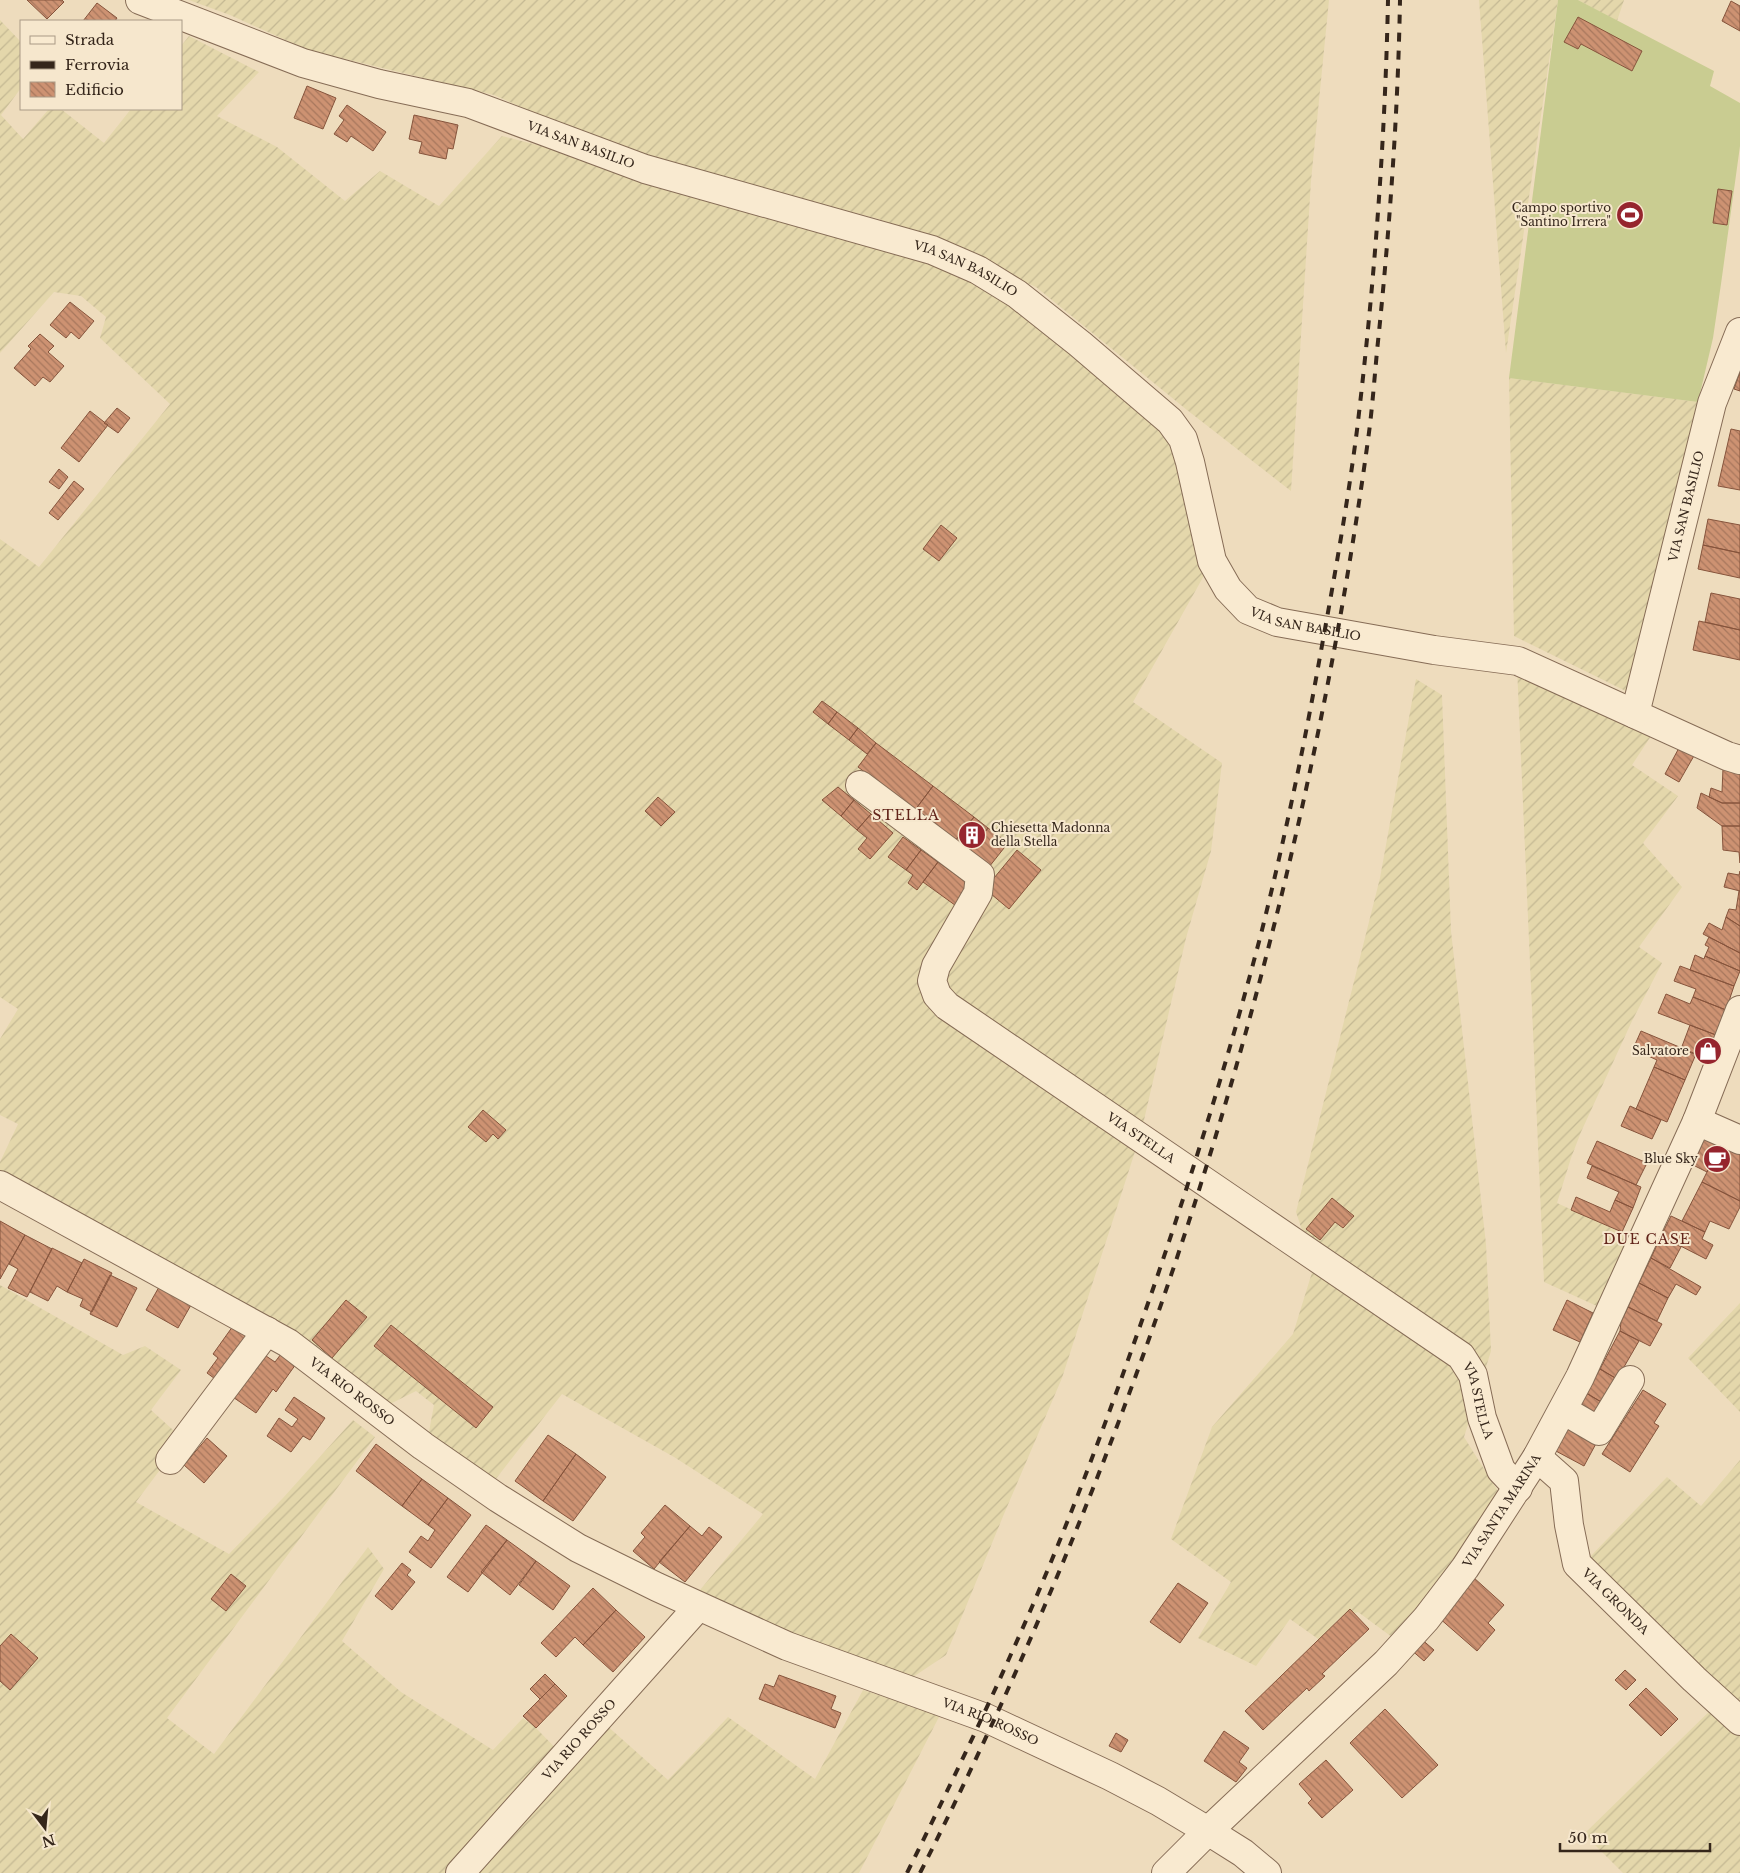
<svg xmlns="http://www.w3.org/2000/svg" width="1740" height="1873" viewBox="0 0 1740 1873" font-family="'Libre Baskerville',serif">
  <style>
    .farmland { fill: url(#farmland-furrows) }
    .pitch { fill: #c9cc91 }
    .building { fill: url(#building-back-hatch); stroke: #86543c }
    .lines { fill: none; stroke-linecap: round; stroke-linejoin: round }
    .minor-casing { stroke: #866c56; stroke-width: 30 }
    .minor { stroke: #f9ead0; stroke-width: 28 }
    .rail { stroke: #35261b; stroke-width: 4; stroke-dasharray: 9 9; stroke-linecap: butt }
    .labels { text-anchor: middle; stroke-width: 4; stroke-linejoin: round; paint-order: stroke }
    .street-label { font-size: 12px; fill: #35261b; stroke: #f6e7cd }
    .poi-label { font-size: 12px; fill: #35261b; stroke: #f6e7cd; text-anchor: end }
    .neighbourhood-label { font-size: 14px; letter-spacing: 1px; fill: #62241a; stroke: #f6e7cd }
  </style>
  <defs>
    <pattern id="farmland-furrows" width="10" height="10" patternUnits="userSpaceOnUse" patternTransform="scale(1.25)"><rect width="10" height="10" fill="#e4d7ab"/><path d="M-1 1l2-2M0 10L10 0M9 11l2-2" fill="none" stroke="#c4b893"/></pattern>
    <pattern id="building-back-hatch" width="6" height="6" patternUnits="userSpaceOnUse" patternTransform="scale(1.25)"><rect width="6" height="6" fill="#cd9272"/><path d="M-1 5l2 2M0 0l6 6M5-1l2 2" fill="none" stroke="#a7775d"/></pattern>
  </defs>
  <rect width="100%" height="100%" fill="#eedcbd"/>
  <path class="farmland" d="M189,0H1329L1311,181L1291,491L1187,410L1036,287L879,219L625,153L494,95L308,50L230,15Z
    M1479,0H1558L1506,353Z
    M1578,0H1624L1617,21Z
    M0,20L21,42V88L1,115L23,139L49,109H61L104,143L131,109H181V46L189,36L259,72L217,116L277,147L345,201L380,171L439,206L502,136L572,154L948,261L1006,304L1079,353L1164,434L1179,467L1206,572L1133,702L1222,763L1211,851L1186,938L1141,1133L1062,1378L1004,1514L946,1655L910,1679L695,1596L763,1514L674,1457L562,1394L491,1485L428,1437L434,1405L416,1391L388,1405L0,1173V1162L18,1124L0,1115V1039L18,1009L0,997V539L39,567L170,404L100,338L106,317L81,296L54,292L0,353Z
    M1509,378L1698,402L1638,697L1514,636Z
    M1517,667L1653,733L1632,765L1678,796L1643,843L1682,887L1639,947L1662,963L1632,1021L1581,1132L1571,1158L1557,1203L1631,1237L1599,1307L1544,1282Z
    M1416,679L1442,695L1451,931L1486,1244L1491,1351L1464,1437L1501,1496L1396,1640L1358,1612L1338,1619L1321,1641L1290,1619L1256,1666L1198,1638L1231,1582L1171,1539L1212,1427L1293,1334L1314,1266L1296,1212L1380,878Z
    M0,1285L123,1355L145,1346L181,1370L151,1410L183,1439L136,1502L229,1554L283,1498L353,1420L375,1437L167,1718L214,1754L368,1547L384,1569L342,1641L401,1692L493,1750L523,1718L536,1728L570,1763L605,1724L668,1780L728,1717L815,1779L863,1690L940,1715L859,1873H0Z
    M1740,1303V1412L1688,1358Z
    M1740,1460V1873H1623L1584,1834L1723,1698L1584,1563L1667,1477L1701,1506Z"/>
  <path class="pitch" d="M1558,0H1578L1714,71L1710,86L1740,103V146L1721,284L1713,338L1698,402L1509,378Z"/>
  <path class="building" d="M27,0H62L64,2L47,19Z
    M1731,1L1740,6V31L1722,21Z
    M97,3L117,18L115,21H83Z
    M1578,17L1642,51L1632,71L1581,44L1578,49L1564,42Z
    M307,86L336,98L323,129L294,118Z
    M347,105L386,132L373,151L351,136L347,142L334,134L344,120L339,116Z
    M414,115L458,125L453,149L448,148L446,159L419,153L422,142L409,139Z
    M1718,189L1732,191L1727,225L1713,223Z
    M70,302L94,321L79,339L71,332L66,338L50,325Z
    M40,334L54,346L48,352L64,366L50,382L43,377L35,386L14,368L31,349L28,346Z
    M1740,372V391L1734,389Z
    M117,408L130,418L118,433L104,423Z
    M90,411L108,425L79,462L61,448Z
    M1731,429L1740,431V490L1718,486Z
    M59,469L68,477L59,489L49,482Z
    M74,481L84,489L58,520L49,513Z
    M1708,519L1740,525V553L1703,545Z
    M941,525L957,538L939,561L923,549Z
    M1703,545L1740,553V578L1698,569Z
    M1711,593L1740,599V630L1705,622Z
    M1699,621L1740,630V660L1693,650Z
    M822,701L837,712L828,724L813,712Z
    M837,712L858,728L849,740L828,724Z
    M858,728L876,743L867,754L849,740Z
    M876,743L933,786L915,810L858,767Z
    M1680,746L1695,754L1679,782L1665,774Z
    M1723,768L1740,772V803H1722L1709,797L1711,788L1722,792Z
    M933,786L974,817L955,841L915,810Z
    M838,787L854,800L841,816L822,800Z
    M1701,793L1722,803H1740V826H1722L1697,808Z
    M658,797L675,812L661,826L645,811Z
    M854,800L871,814L857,830L841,816Z
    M871,814L893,833L870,859L858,849L867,838L857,830Z
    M974,817L988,828L969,852L955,841Z
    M1722,826H1740V863L1739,852L1723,850Z
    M988,828L1008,843L989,867L969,852Z
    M903,837L921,850L906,870L888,857Z
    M921,850L938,862L917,890L908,883L913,875L906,870Z
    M1017,850L1041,870L1009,909L985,889Z
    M938,862L974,888L959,908L923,882Z
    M1740,871V891L1724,887L1728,873L1739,875Z
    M1739,891H1740V926L1726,917L1729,909L1736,910Z
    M1726,917L1740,926V953L1703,934L1709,923L1722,930Z
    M1709,937L1740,953V971L1705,956L1709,947L1705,945Z
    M1695,955L1704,959L1705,956L1740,971L1734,986L1690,970Z
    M1680,966L1734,986L1726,1010L1693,997L1696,989L1674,981Z
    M1666,994L1690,1004L1693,997L1726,1010L1716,1035L1658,1013Z
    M1690,1025L1716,1035L1708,1059L1681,1049Z
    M1641,1031L1696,1054L1685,1080L1654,1067L1657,1060L1633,1049Z
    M1654,1067L1685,1080L1667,1122L1636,1109Z
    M1630,1106L1661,1120L1652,1139L1621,1126Z
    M483,1110L506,1130L498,1139L493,1134L486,1142L468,1127Z
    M1705,1137L1721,1144L1707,1172L1693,1165Z
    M1597,1141L1647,1163L1636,1185L1587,1163Z
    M1721,1144L1740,1154V1201L1702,1182Z
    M1592,1166L1641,1187L1633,1208L1615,1200L1619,1192L1587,1178Z
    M1702,1182L1740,1201V1207L1729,1229L1710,1221L1705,1232L1682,1221Z
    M1576,1197L1610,1212L1615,1200L1633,1208L1622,1232L1571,1210Z
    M1332,1198L1354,1216L1343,1228L1335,1222L1320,1240L1306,1229Z
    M1671,1216L1705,1232L1702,1239L1713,1245L1706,1259L1661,1236Z
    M0,1221L25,1235L0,1279Z
    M25,1235L52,1249L27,1297L8,1288L18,1269L9,1264Z
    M1661,1236L1681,1247L1670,1268L1651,1258Z
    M52,1248L82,1263L67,1292L57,1286L48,1301L30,1292Z
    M1651,1258L1701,1287L1696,1295L1676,1284L1668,1298L1639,1283Z
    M84,1259L112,1273L92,1312L80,1306L83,1299L67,1292Z
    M110,1275L137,1288L117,1327L90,1314Z
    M1639,1283L1668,1298L1657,1321L1628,1307Z
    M159,1287L191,1305L178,1328L146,1310Z
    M346,1300L367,1317L332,1358L312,1340Z
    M1567,1300L1593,1313L1580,1342L1553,1330Z
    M1628,1307L1662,1324L1650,1346L1620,1331L1621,1322Z
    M391,1325L493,1407L476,1428L374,1346Z
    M233,1326L254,1341L222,1384L207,1373L218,1358L213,1354Z
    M1620,1331L1639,1341L1617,1379L1600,1369Z
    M257,1350L275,1362L281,1354L296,1364L276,1392L273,1389L256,1413L227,1393Z
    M1600,1369L1617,1379L1603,1403L1586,1393Z
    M1643,1390L1666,1404L1654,1423L1659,1426L1630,1472L1602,1454Z
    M1586,1393L1603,1403L1593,1419L1576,1410Z
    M294,1397L325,1418L310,1440L303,1436L291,1452L267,1436L279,1418L292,1427L298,1419L285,1410Z
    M1570,1422L1599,1438L1584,1466L1554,1450Z
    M548,1435L576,1454L543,1501L515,1481Z
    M207,1438L227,1456L204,1483L184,1465Z
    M376,1444L422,1479L402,1506L356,1471Z
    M576,1454L606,1477L573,1521L543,1501Z
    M422,1479L448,1498L428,1525L402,1506Z
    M448,1498L471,1515L431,1568L409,1552L421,1536L428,1541L435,1530L428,1525Z
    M665,1505L690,1526L654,1569L633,1551L645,1537L641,1533Z
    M486,1525L507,1540L468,1592L447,1577Z
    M690,1526L702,1536L709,1527L722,1537L685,1582L659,1562Z
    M507,1540L536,1561L510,1595L481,1572Z
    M536,1561L570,1586L553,1610L519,1585Z
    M402,1563L411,1570L407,1575L415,1582L392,1610L375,1596Z
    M231,1574L246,1586L226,1611L211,1599Z
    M1473,1577L1504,1605L1488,1623L1495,1630L1477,1651L1438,1617Z
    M1178,1583L1208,1603L1180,1643L1150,1622Z
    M593,1588L616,1610L583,1645L575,1637L556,1657L541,1643Z
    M1350,1609L1369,1629L1322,1674L1325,1676L1309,1691L1307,1688L1263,1730L1245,1711Z
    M616,1610L645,1637L613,1672L583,1645Z
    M11,1634L38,1658L10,1690L0,1681V1646Z
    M1419,1637L1434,1650L1424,1661L1409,1648Z
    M1625,1670L1636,1680L1626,1690L1615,1680Z
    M545,1674L555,1684L540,1699L530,1689Z
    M779,1675L836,1696L831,1709L841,1713L835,1728L759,1699L765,1684L774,1687Z
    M555,1684L567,1696L536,1728L523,1716Z
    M1646,1688L1678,1719L1661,1736L1629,1705Z
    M1385,1709L1438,1765L1402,1798L1350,1743Z
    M1224,1731L1249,1748L1239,1762L1247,1768L1236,1782L1204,1761Z
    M1116,1733L1128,1740L1121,1752L1109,1746Z
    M1326,1760L1353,1790L1322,1818L1308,1803L1312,1799L1299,1784Z"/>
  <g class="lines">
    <g class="minor-casing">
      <g id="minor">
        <path id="s1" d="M140,0L303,63L379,84L468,103L645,169L932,250L978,270L1017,294L1080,344L1170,421L1183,439L1190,462L1212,561L1228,589L1248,610L1277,622L1434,650L1518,661L1727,756L1740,760"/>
        <path id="s2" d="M1635,714L1712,403L1740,332"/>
        <path id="s3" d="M860,785L980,875L978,893L936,966L932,981L937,995L947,1006L1461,1356L1473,1375L1482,1418L1501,1470L1518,1488"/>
        <path d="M1697,1121L1740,1140"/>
        <path id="s4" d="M0,1185L288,1343L423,1446L498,1498L578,1548L657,1587L787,1646L986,1718L1110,1776L1158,1801L1208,1831L1243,1853L1267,1873"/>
        <path d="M1563,1410L1599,1431L1630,1380"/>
        <path id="s5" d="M1537,1457L1564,1481L1569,1525L1577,1564L1694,1679L1740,1721"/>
        <path d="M170,1460L267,1331"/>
        <path id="s6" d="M460,1873L698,1607"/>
        <path id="s7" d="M1166,1873L1208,1831L1386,1663L1426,1619L1465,1568L1537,1457L1580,1377L1697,1121L1740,1010"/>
      </g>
    </g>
    <use href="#minor" class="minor"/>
    <path class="rail" d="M907,1873C943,1800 979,1726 1012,1652C1066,1533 1111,1410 1154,1286C1194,1169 1231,1050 1262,930C1284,841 1303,752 1319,662C1333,585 1347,508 1357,430C1374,287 1385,144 1388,0
      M920,1873C1147,1425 1300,938 1368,440C1373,404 1375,368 1379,332C1390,222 1398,111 1400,0"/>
  </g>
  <defs>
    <g id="stadium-disc" transform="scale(1.4375)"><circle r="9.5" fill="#96252e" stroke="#f6e7cd"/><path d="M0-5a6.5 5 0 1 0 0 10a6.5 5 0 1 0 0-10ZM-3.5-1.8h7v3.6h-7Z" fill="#fff"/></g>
    <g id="building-disc" transform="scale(1.4375)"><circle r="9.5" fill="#96252e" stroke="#f6e7cd"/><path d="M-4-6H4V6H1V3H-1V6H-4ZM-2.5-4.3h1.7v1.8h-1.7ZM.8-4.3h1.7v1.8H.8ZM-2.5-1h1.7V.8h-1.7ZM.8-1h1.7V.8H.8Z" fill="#fff"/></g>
    <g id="shop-disc" transform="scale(1.4375)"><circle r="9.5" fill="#96252e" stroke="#f6e7cd"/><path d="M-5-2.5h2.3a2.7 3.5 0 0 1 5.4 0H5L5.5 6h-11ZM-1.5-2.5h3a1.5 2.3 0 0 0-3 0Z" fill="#fff"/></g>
    <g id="cafe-disc" transform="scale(1.4375)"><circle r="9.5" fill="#96252e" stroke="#f6e7cd"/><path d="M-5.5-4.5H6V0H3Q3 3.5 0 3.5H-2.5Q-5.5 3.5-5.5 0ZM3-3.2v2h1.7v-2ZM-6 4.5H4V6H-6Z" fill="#fff"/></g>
  </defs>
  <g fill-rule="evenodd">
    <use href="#stadium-disc" x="1630" y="215"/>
    <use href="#building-disc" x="972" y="835"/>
    <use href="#shop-disc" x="1708" y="1051"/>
    <use href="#cafe-disc" x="1717" y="1159"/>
  </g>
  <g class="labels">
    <g class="street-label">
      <text dy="4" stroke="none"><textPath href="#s1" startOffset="465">VIA SAN BASILIO</textPath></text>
      <text dy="4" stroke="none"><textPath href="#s1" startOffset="870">VIA SAN BASILIO</textPath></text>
      <text dy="4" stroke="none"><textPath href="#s2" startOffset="214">VIA SAN BASILIO</textPath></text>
      <text dy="4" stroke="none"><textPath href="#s1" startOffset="1395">VIA SAN BASILIO</textPath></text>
      <text dy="4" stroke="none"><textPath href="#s3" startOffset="532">VIA STELLA</textPath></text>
      <text dy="4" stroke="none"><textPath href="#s4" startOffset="409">VIA RIO ROSSO</textPath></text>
      <text dy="4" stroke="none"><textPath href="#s3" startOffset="968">VIA STELLA</textPath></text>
      <text dy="4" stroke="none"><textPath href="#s7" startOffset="496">VIA SANTA MARINA</textPath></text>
      <text dy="4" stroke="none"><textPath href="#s5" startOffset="174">VIA GRONDA</textPath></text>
      <text dy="4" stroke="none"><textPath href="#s4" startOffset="1132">VIA RIO ROSSO</textPath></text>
      <text dy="4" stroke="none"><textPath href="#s6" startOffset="179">VIA RIO ROSSO</textPath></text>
    </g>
    <g class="poi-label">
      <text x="1611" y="212">Campo sportivo<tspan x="1611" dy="14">"Santino Irrera"</tspan></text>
      <text x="991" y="832" text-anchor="start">Chiesetta Madonna<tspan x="991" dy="14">della Stella</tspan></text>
      <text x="1689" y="1055">Salvatore</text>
      <text x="1698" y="1163">Blue Sky</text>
    </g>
    <g class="neighbourhood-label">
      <text x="906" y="820">STELLA</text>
      <text x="1647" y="1244">DUE CASE</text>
    </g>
  </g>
  <rect x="20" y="20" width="162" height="90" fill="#f6e7cd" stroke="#a99a86"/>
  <rect x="30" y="36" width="25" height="8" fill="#f9ead0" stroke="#a99a86"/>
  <text x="65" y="45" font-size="15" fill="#35261b">Strada</text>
  <rect x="30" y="61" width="25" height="8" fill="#35261b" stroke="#a99a86"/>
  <text x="65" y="70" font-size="15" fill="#35261b">Ferrovia</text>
  <rect x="30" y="82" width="25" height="15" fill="url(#building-back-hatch)" stroke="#a99a86"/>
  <text x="65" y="95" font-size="15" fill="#35261b">Edificio</text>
  <g transform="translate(45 1828) rotate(164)" stroke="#f6e7cd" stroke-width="4" paint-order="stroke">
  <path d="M0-4L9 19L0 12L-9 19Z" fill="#35261b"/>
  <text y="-8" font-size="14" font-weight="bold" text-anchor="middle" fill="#35261b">N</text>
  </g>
  <path d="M1560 1843v8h150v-8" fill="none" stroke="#35261b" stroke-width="2.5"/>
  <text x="1568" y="1843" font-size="15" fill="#35261b" stroke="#f6e7cd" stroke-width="4" paint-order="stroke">50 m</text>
</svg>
